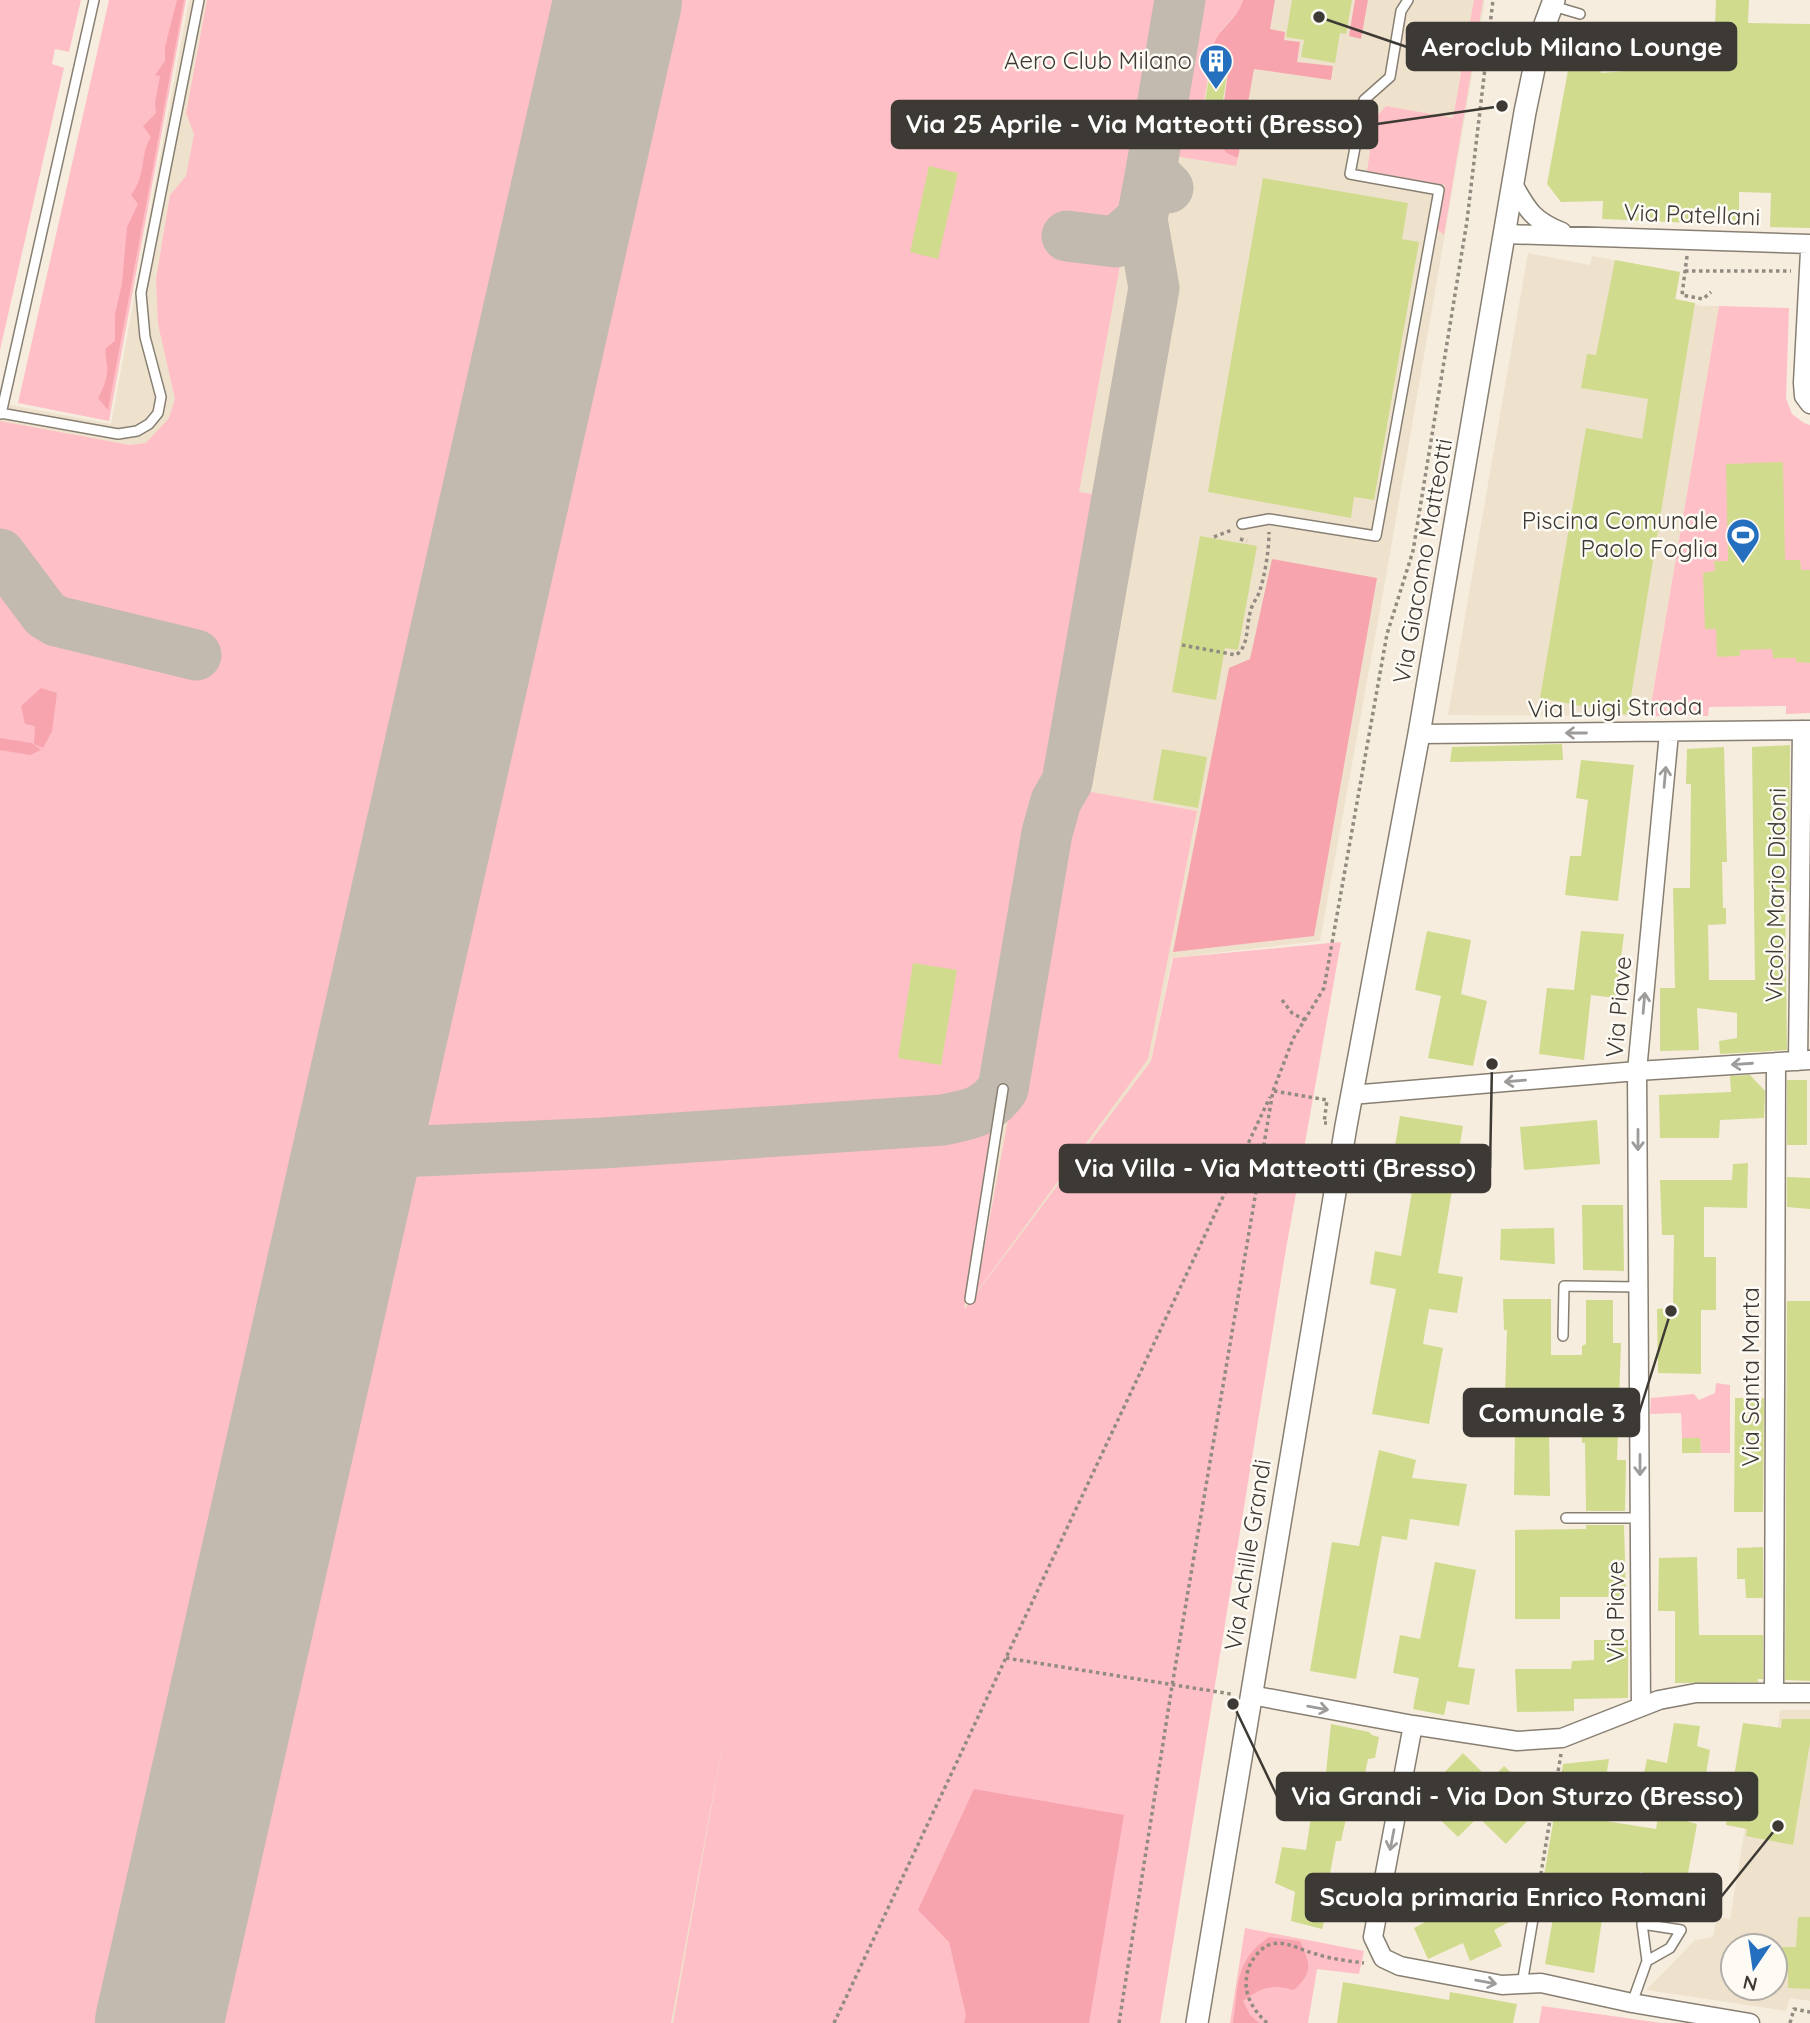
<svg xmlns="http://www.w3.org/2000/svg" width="1810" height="2023" viewBox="0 0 1810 2023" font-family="Quicksand,sans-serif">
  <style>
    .built { fill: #efe2cd; fill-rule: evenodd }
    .green { fill: #ffbfc6 }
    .forest { fill: #f7a4af }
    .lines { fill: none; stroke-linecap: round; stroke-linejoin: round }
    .taxiway { stroke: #c2baae; stroke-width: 51 }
    .runway { stroke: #c2baae; stroke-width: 128 }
    .building { fill: #d0db8e }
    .service-casing { stroke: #877f72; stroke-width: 12 }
    .minor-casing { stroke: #877f72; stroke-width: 21 }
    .tertiary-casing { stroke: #877f72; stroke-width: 24 }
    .path { stroke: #918b81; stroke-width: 3.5; stroke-dasharray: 3.5 3.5; stroke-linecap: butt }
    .service { stroke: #fff; stroke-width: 9 }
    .minor { stroke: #fff; stroke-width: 18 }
    .tertiary { stroke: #fff; stroke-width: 21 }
    .oneway { stroke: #9e9c9a }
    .labels { text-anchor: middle; stroke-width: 5; stroke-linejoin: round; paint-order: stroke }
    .poi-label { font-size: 24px; fill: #3d3934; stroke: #fefbf5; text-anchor: end }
    .street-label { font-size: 24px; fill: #3d3934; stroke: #fefbf5 }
    .leader { fill: none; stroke: #3d3934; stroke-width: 2.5 }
    .callout-dot { fill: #3d3934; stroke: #fefbf5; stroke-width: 2.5 }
    .callout { fill: #3d3934; stroke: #3d3934; stroke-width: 2.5 }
    .callout-label { font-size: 26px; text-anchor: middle; font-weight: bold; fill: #fff }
  </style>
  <rect width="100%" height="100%" fill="#f6edde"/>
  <path class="built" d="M189,0H1485L1387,571L1320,941L1172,958L1151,1061L965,1310L769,1499L673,2023H0V403L111,424Z
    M1528,253L1590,265L1592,256L1680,272L1676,299L1701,306H1719L1649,716L1448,715Z
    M1780,1710H1810V2001L1790,1998L1786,2011L1646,1990L1695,1940L1713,1937L1717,1917L1730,1919L1761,1731L1777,1734ZM1733,1946H1775V1988H1733Z"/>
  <path class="green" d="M0,0H81L69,52L55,49L52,64L64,68L0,350Z
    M109,0H186L109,421L18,403Z
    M207,0H572L116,2023H0V421L130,445L146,443L169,418L175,399L158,324L156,279L170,195L186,176L194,134L186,113Z
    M664,0H1158L1115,248L1123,249L1079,492L1099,495L1047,776L994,1086L977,1100L890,1116L499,1140L498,1132L406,1134Z
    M1201,0H1243L1242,7L1221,31L1228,73L1209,70L1203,109L1222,113L1218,144L1228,154L1238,158L1236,166L1175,156Z
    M1474,0H1483L1444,235L1437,229L1445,185L1367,171L1375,118L1386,106L1453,118Z
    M1719,306L1789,308L1786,398L1792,414L1804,423L1810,425V713L1786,714V706L1709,707L1708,716H1649Z
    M1069,788L1197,811L1148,1059L976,1293Z
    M1341,942L1286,1249L1160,2023H673L727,1720L671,2023H205L398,1167C596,1157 793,1134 991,1130L964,1310L1151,1061L1173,958Z
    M1716,1383L1730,1385V1453H1701L1700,1438H1682L1681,1413L1650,1414L1651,1398L1694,1394L1699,1400L1715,1393Z
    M1245,1928L1364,1951L1359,1974L1317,1969L1308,2023H1230Z
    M1542,2006L1661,2023H1539Z"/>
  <path class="forest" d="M177,0H184L108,410L98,398C103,389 109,376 107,365C106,358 105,355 106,348L115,341V314L122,284L127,227L138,204L131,195C147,174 139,156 151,137L143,126L156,113L155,103L160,76L155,75L165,61V47Z
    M1243,0H1275L1270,29L1285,32L1284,40L1300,42L1297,62L1333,66L1331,80L1254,69L1238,158L1228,154L1218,144L1228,73L1226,61L1213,58C1208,33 1238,22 1243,0Z
    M1355,0H1368L1361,39L1349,36Z
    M1272,559L1377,578L1314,936L1173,952L1229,668L1250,659Z
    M41,688L57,693L52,731L43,748L34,744L35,726L25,724L21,706Z
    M0,738L32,743L41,750L30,755L0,750Z
    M974,1789L1124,1815L1089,2023H964L966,2015L949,1942L918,1910Z
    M1269,1937L1300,1941C1310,1964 1314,1971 1294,1990C1272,1984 1261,1987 1243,2001L1250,2015L1259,2023H1233C1239,1985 1234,1961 1269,1937Z"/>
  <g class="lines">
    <path class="taxiway" d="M1168,188L1151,171L1180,0
      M1067,236L1116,242L1142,219
      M0,554L45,614L56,621L196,655
      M355,1154L602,1143L943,1120C971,1114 985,1113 1003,1089L1047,833L1056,801L1067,782L1154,288L1142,219L1151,171"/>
    <path class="runway" d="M159,2023L618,0"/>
  </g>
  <path class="building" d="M1292,0H1352L1346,34L1340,33L1335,63L1301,57L1304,40L1286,37Z
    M1716,0H1749L1748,23L1810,24V228L1770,227L1771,193L1739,192V225L1602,219L1603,201L1561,202L1547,184L1569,65H1600L1601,73L1637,70V47L1714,50Z
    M1210,71L1227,74L1221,112L1204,109Z
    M929,166L958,173L938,259L910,252Z
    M1263,178L1408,203L1402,239L1419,242L1374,500L1354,497L1351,518L1208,492Z
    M1615,260L1680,272L1675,299L1695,303L1628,715L1540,698L1586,428L1642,439L1648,399L1581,388L1587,354L1596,355Z
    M1783,462L1785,560H1800L1801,570H1810V663L1796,662V658H1773L1772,649L1740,650V656L1717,657L1716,629H1705L1703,573L1715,571L1714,561H1728L1726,464Z
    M1200,536L1257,546L1238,650L1225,648L1216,700L1172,692Z
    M1562,744L1563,760L1450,762L1452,747Z
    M1790,745L1789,892H1785L1787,1050L1720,1054L1719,1041L1737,1038V1013L1697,1008L1699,1050L1660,1051V988H1675L1673,888H1690L1691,784H1686L1687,749L1724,747L1727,862H1722L1723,908H1726V924L1708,925L1709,980H1755L1752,747Z
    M1162,749L1207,757L1198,808L1153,800Z
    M1581,760L1634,765L1618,901L1565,895L1570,856H1581L1588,800L1576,798Z
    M1427,931L1471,940L1461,994L1487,1001L1473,1066L1428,1058L1441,996L1415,990Z
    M1581,931L1624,934L1616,998L1591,995L1584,1060L1539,1054L1547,988L1574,990Z
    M913,963L957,970L941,1065L898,1058Z
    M1750,1075L1765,1091L1764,1118L1720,1120L1719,1138H1660L1659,1095L1731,1092L1730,1076Z
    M1787,1080H1807V1145H1787Z
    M1400,1116L1463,1126L1438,1273L1463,1277L1457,1313L1429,1309L1423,1344L1443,1348L1429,1424L1372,1414L1396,1289L1370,1284L1375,1251L1401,1256L1418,1156L1394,1152Z
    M1597,1120L1600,1164L1524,1170L1520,1127Z
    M1748,1163L1747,1208L1704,1207V1257H1716V1310H1701V1374L1658,1373L1657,1309L1673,1308L1674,1235H1662L1660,1180H1732L1733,1164Z
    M1787,1177L1810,1178V1209L1787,1207Z
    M1582,1205H1623L1624,1271L1583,1270Z
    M1554,1228L1555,1264L1500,1260L1501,1229Z
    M1503,1299H1551V1355H1582V1346L1586,1344V1300H1613V1343H1621L1617,1460H1626L1625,1511H1586L1585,1443H1582L1580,1396H1505L1507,1330H1504Z
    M1787,1301H1810V1681L1785,1680Z
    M1735,1398H1764L1763,1512H1734Z
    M1549,1431L1550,1496L1514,1495L1515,1432Z
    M1682,1438H1700L1701,1453H1682Z
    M1379,1450L1416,1460L1412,1478L1467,1484L1459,1526L1410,1519L1407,1540L1382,1536L1356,1679L1310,1671L1332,1542L1359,1546Z
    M1586,1525H1624L1626,1597H1560V1619H1515V1530L1586,1529Z
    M1763,1547V1598H1746L1745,1579H1737V1548Z
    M1697,1557L1699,1635H1763V1679H1758V1682L1675,1683V1611H1658L1659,1558Z
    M1435,1562L1476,1570L1458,1667L1475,1669L1469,1705L1447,1701L1444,1715L1413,1709L1419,1678L1393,1673L1400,1635L1420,1639Z
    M1594,1640H1628V1698L1574,1699V1711L1517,1712L1515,1669H1571L1572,1661L1594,1660Z
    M1782,1719H1810V1743L1793,1845L1746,1836L1747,1829L1726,1825L1743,1723L1781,1728Z
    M1674,1723L1700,1726L1697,1746L1710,1750L1704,1786L1692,1784L1686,1821L1697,1824L1686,1884L1640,1872L1637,1885L1590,1875L1585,1903L1604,1906L1594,1973L1545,1964L1559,1884L1544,1876L1563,1764L1609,1759L1599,1820L1656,1829L1662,1795L1640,1791L1647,1759L1667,1763Z
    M1331,1724L1369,1732L1372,1735L1379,1737L1375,1758L1368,1759L1360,1798L1351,1797L1341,1841H1336L1330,1874L1350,1880L1346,1908L1329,1906L1322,1929L1291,1921L1295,1892L1275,1883L1282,1847L1306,1850L1315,1790L1324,1792Z
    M1463,1753L1490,1780L1504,1766L1529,1790L1515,1804L1530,1818L1506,1844L1478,1817L1458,1837L1429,1809L1450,1789L1439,1778Z
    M1451,1879L1464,1903L1498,1887L1513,1920L1494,1930L1502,1946L1470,1961L1463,1943L1428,1959L1414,1928L1427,1921L1414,1896Z
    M1798,1917H1810V1989L1788,1988V1964H1781V1947H1796Z
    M1343,1982L1449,2000L1450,1992L1517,2004L1513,2023H1337Z"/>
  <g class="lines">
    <g class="service-casing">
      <path id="service" d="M1553,6L1580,14
        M0,413L118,434L137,431L149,424L158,413L161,397L145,337L141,293L199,0
        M1,414L94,0
        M1242,524L1269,519L1376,536L1439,190L1350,174L1364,100L1390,77L1401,11L1408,0
        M970,1299L1003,1089
        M1563,1336L1564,1286L1639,1287
        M1566,1518H1640
        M1522,1984L1533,1919
        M1632,2003L1647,1961L1642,1924L1681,1930L1670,1948L1647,1961"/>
    </g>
    <g class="minor-casing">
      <path id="minor" d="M1514,186C1528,211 1534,221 1562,232
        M1506,234L1810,244
        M1810,251L1803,383L1804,396L1810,404
        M1419,734L1810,730
        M1798,1061L1802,730
        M1351,1095L1637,1071L1810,1060
        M1774,1693L1776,1062
        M1251,1695L1413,1725L1517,1741L1562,1738L1659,1700L1696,1693H1810
        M1641,1707L1637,1071L1669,733
        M1413,1725L1373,1937L1383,1958L1400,1966L1502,1985L1541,1983L1632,2003L1750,2023"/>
    </g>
    <g class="tertiary-casing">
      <path id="tertiary" d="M1197,2023L1346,1126L1419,734L1525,112L1541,35L1554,0"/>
    </g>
    <path class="path" d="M1687,256L1682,295L1703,299L1711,292
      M1685,271H1791
      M1214,537L1232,530
      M1240,539L1247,541
      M1182,645L1236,655C1249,646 1246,627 1250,613C1251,606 1256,600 1259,593C1265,576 1269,550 1269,532
      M1282,1000L1292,1013L1305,1020
      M1274,1091L1327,1100L1324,1123H1327
      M1006,1658L1231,1694
      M1540,1882L1646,1901L1645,1911
      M1535,1909L1561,1754
      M834,2023L1270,1097
      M1119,2023L1172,1686L1273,1091L1293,1039L1324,988L1387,634L1413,551L1467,221L1493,0
      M1267,2023C1253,2010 1243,1994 1247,1975C1248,1966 1253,1958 1260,1951C1277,1934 1296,1949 1316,1954C1331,1959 1349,1961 1364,1963
      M1790,2023L1794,2009L1810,2012"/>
    <use href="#service" class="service"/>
    <use href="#minor" class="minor"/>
    <use href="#tertiary" class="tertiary"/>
  </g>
  <defs><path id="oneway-shaft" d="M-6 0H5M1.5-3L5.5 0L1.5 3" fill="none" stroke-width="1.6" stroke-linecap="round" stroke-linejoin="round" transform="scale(1.75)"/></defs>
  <g class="oneway">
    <use href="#oneway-shaft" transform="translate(1576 733) rotate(180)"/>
    <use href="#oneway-shaft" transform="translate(1665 777) rotate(-85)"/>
    <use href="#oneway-shaft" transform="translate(1644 1003) rotate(-85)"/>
    <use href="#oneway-shaft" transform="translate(1742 1064) rotate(176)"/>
    <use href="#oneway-shaft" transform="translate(1515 1081) rotate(175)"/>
    <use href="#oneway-shaft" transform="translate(1638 1140) rotate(90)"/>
    <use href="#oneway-shaft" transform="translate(1640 1465) rotate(90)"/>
    <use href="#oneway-shaft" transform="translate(1318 1708) rotate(10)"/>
    <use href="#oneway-shaft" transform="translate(1392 1840) rotate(101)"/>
    <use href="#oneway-shaft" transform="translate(1486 1982) rotate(10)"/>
  </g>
  <defs>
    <g id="building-pin" transform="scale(1.75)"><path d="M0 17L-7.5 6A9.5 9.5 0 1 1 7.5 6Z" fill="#256fbf" stroke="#fefbf5"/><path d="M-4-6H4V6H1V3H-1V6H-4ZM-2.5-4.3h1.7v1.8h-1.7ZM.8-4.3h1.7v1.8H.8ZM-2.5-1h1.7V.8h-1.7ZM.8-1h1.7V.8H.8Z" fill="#fff"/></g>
    <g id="stadium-pin" transform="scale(1.75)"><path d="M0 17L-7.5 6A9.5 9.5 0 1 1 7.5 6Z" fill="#256fbf" stroke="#fefbf5"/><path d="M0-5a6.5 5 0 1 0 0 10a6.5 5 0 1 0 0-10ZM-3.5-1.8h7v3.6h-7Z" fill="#fff"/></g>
  </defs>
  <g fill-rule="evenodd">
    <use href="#building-pin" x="1216" y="61"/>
    <use href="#stadium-pin" x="1743" y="535"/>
  </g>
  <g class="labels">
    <g class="poi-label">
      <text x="1192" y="69">Aero Club Milano</text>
      <text x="1718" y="529">Piscina Comunale<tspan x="1718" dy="28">Paolo Foglia</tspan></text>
    </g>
    <g class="street-label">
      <text transform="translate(1692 215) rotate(2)" y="8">Via Patellani</text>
      <text transform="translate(1423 561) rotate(-80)" y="8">Via Giacomo Matteotti</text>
      <text transform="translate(1615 708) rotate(-1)" y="8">Via Luigi Strada</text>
      <text transform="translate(1776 895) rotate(-89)" y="8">Vicolo Mario Didoni</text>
      <text transform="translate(1619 1007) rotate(-85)" y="8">Via Piave</text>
      <text transform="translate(1751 1377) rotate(-90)" y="8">Via Santa Marta</text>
      <text transform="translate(1248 1555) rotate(-81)" y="8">Via Achille Grandi</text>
      <text transform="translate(1616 1612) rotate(-90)" y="8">Via Piave</text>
    </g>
  </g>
  <path class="leader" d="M1319 17L1407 47M1502 106L1377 124M1492 1064L1490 1168M1671 1311L1639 1413M1233 1704L1277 1796M1778 1826L1721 1897"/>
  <g class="callout-dot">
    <circle cx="1319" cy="17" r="7"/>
    <circle cx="1502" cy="106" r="7"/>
    <circle cx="1492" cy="1064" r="7"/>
    <circle cx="1671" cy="1311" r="7"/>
    <circle cx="1233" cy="1704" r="7"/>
    <circle cx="1778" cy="1826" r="7"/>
  </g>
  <g class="callout">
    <rect x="1407" y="23" width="329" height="47" rx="7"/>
    <rect x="892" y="101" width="485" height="47" rx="7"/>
    <rect x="1060" y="1145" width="430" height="47" rx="7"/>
    <rect x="1464" y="1389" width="175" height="47" rx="7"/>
    <rect x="1277" y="1773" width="480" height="47" rx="7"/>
    <rect x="1306" y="1874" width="415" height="47" rx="7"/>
  </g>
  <g class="callout-label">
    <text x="1572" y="56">Aeroclub Milano Lounge</text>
    <text x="1134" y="133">Via 25 Aprile - Via Matteotti (Bresso)</text>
    <text x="1275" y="1177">Via Villa - Via Matteotti (Bresso)</text>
    <text x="1552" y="1422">Comunale 3</text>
    <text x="1517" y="1805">Via Grandi - Via Don Sturzo (Bresso)</text>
    <text x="1513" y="1906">Scuola primaria Enrico Romani</text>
  </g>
  <g transform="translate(1754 1967) rotate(193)"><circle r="33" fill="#fefbf5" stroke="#b1ada8" stroke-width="2"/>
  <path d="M0-5L12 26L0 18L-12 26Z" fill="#256fbf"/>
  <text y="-10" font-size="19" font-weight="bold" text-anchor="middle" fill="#3d3934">N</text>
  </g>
</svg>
